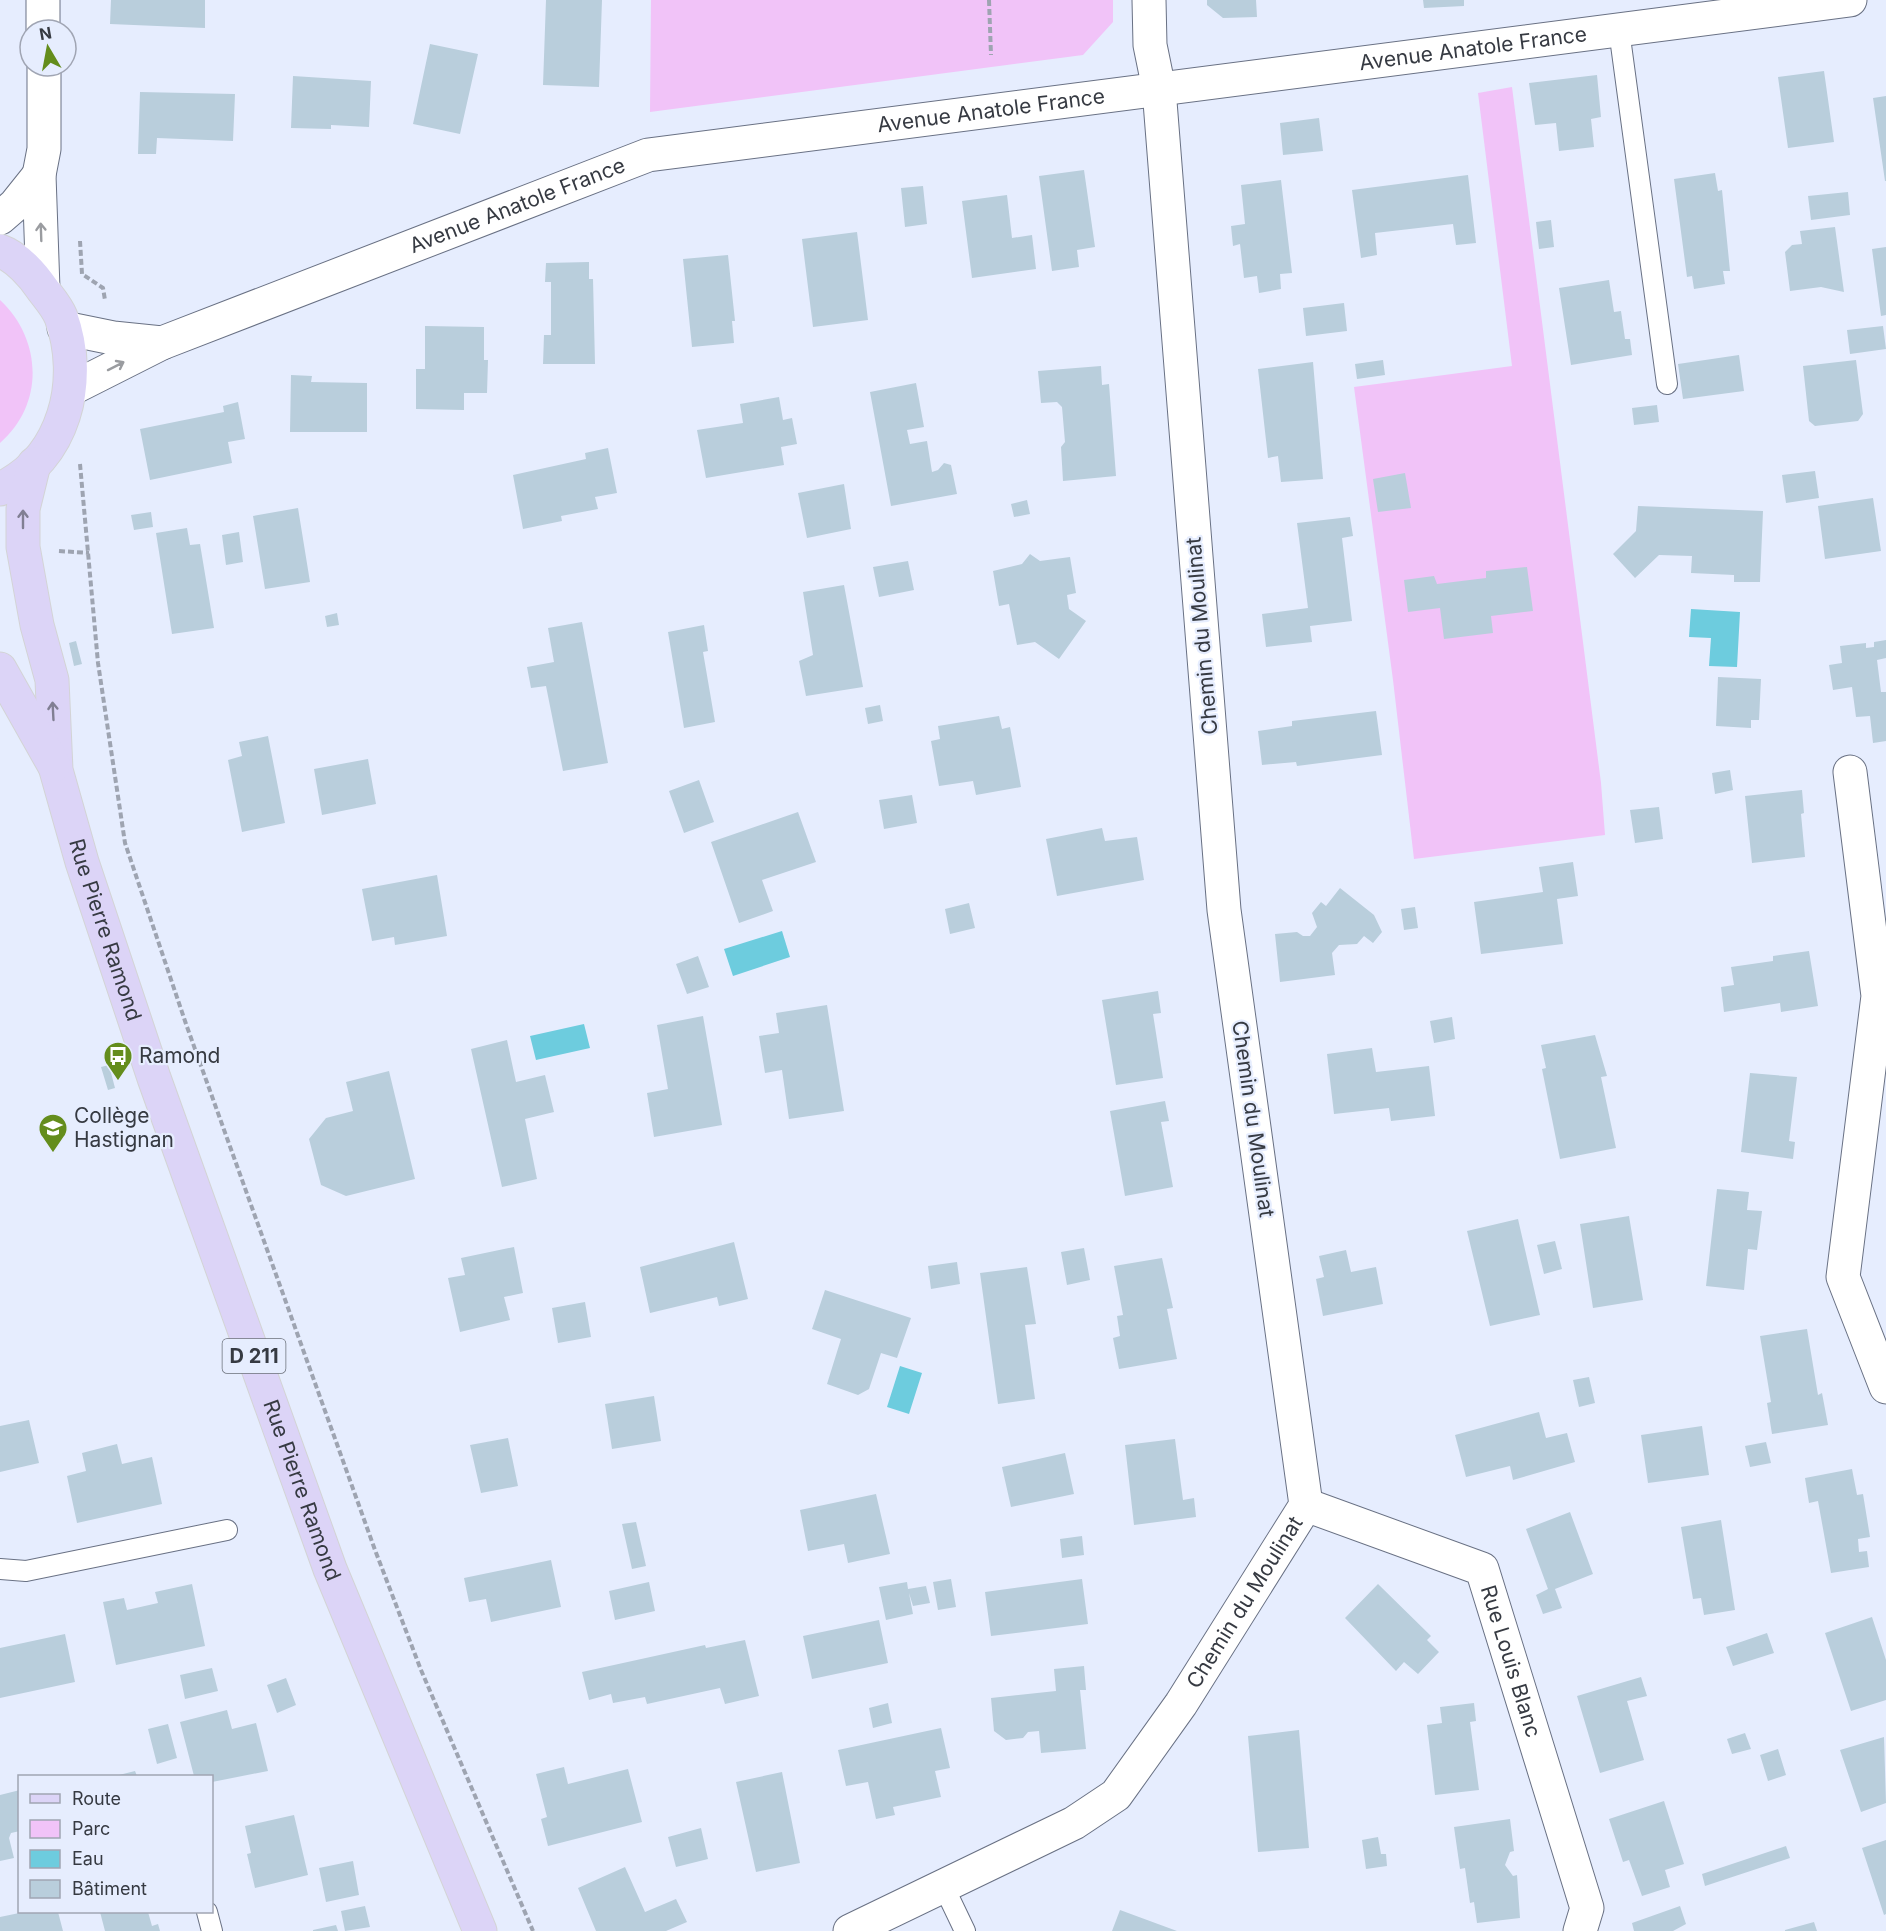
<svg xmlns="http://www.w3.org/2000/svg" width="1886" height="1931" viewBox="0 0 1886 1931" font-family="Inter,sans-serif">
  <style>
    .green { fill: #f1c3f8 }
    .water { fill: #6dccde }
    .building { fill: #b9cedc }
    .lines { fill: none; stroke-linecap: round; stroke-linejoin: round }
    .service-casing { stroke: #697184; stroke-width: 22 }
    .minor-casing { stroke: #697184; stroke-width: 35 }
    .tertiary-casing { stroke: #697184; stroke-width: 35 }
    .primary-casing { stroke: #d3d4d5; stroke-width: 35 }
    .path { stroke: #9ea4b1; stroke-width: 4; stroke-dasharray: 6 3; stroke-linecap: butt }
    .service { stroke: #fff; stroke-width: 20 }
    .minor { stroke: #fff; stroke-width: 33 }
    .tertiary { stroke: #fff; stroke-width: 33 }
    .primary { stroke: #dcd4f7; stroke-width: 33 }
    .oneway { stroke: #9a9ca0 }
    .oneway2 { stroke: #817f93 }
    .labels { text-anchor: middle; stroke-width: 4.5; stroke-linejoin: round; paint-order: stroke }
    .shield { fill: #e6edfe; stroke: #6b707a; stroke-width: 1.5 }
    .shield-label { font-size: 20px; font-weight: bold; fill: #363a42 }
    .street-label { font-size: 21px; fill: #363a42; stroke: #e6edfe }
    .poi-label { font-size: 21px; fill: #363a42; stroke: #e6edfe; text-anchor: start }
  </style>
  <rect width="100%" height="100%" fill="#e6edfe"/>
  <path class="green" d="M651,0H1113V22L1083,55L650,112Z
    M1512,87L1601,783L1605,835L1414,859L1393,680L1354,387L1512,366L1478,93Z
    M0,300C42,339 45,404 0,443Z"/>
  <path class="water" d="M1691,609L1740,612L1737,667L1709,666L1711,638L1689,637Z
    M782,931L790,957L733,976L724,949Z
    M584,1024L590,1048L536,1060L530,1036Z
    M900,1366L922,1373L909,1414L887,1407Z"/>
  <path class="building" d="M111,0H205V28L110,24Z
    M546,0H602L599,87L543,85Z
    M1207,0H1256L1257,17L1223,18L1207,5Z
    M1423,0H1464V6L1424,8Z
    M430,44L478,54L460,134L413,124Z
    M1824,71L1834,142L1788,148L1778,77Z
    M1597,75L1601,117L1591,119L1594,147L1559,151L1556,123L1535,125L1529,83Z
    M293,76L371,81L369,127L331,125V129L291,128Z
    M140,92L235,94L233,141L157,138L156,154H138Z
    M1886,96V181H1885L1873,98Z
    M1319,118L1323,151L1283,155L1280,123Z
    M1084,170L1095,247L1077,250L1079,267L1052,271L1039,176Z
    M1715,173L1718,191L1722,190L1730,271H1723L1725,284L1694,289L1692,276L1687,277L1674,179Z
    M1468,175L1476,243L1456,245L1453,224L1375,233L1377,255L1361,258L1352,190Z
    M1281,180L1292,273L1280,274L1281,289L1259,293L1257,276L1244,278L1240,244L1233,246L1231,226L1245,224L1241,185Z
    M923,186L927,224L905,227L901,188Z
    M1848,192L1850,215L1811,220L1808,196Z
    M1007,195L1012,238L1032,235L1036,269L972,278L962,201Z
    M1551,220L1554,247L1539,249L1536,222Z
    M1835,227L1844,292L1821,287L1790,291L1785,252L1792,245L1802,244L1800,231Z
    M857,232L868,320L813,327L802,239Z
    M1886,247V315L1881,316L1872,249Z
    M728,255L735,321H732L734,343L692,347L683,259Z
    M589,262V279H593L595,364H543L544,335H551V282H545L546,263Z
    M1609,280L1614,312L1621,311L1625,339H1630L1632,355L1571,365L1559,288Z
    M1344,303L1347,331L1306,336L1303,308Z
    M425,326L484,327V360H488L487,393H464V410L416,409V369H425Z
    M1883,326L1886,349L1850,354L1847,330Z
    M1739,355L1744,391L1683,399L1678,364Z
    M1383,360L1385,375L1357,379L1355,364Z
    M1856,360L1863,414L1858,421L1815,426L1809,421L1803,366Z
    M1313,362L1323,479L1281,482L1278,456L1268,458L1258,369Z
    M1101,366L1102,385L1109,384L1116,476L1063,481L1061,447L1065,442L1062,407L1057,402L1041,403L1038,371Z
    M291,375L312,376L311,382L367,383V432H290Z
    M916,383L924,427L907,430L910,444L927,441L932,472L938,470L944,463L951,465L957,494L891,506L870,392Z
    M779,397L783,420L792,418L797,444L781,447L784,465L706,478L697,430L743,423L740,404Z
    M238,402L245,439L228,442L232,463L150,480L140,429L224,412L223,406Z
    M1657,405L1659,422L1634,425L1632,408Z
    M608,448L617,493L595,497L598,509L561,516L562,521L523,529L513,475L586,459L585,453Z
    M1815,471L1819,498L1786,503L1782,475Z
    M1405,473L1411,508L1378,512L1373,479Z
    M844,484L851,529L807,538L798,493Z
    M1873,498L1881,551L1825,559L1818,506Z
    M1027,500L1030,514L1014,517L1011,504Z
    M1638,506L1763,511L1760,582H1734V575L1691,573L1692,556L1659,555L1635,578L1613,554L1636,531Z
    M298,508L310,582L265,589L253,516Z
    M151,512L153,527L134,530L131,515Z
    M1350,517L1353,536L1342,538L1352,621L1310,626L1312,642L1266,647L1262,614L1308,608L1297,523Z
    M187,528L190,545L200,544L214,628L172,634L156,533Z
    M239,532L243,562L226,565L222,535Z
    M1030,554L1040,561L1070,557L1076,593L1067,595L1069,609L1086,621L1059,659L1035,642L1017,645L1009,604L999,606L993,571L1022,564Z
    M908,561L914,590L879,597L873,567Z
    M1527,567L1533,611L1491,616L1493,633L1444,639L1440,608L1408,612L1404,580L1434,576L1437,584L1486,578V571Z
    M844,585L863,687L806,696L799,661L813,655L803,592Z
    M337,613L339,625L327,627L325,616Z
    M582,622L608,763L563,771L546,686L531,688L527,667L554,662L548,628Z
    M704,625L708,651L703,652L715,722L684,728L668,632Z
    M1886,640V658L1877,660L1881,692H1886V741L1873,743L1870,716L1856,717L1852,687L1833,690L1829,665L1842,663L1840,646L1866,643V648L1874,647V642Z
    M76,641L82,664L74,666L69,643Z
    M1718,677L1761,679L1759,720H1751V728L1716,726Z
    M880,705L883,721L868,724L865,708Z
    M1376,711L1382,755L1297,766L1296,762L1262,765L1258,731L1292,726V721Z
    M999,716L1002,729L1010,727L1021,787L976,795L973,781L939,786L931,741L940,739L938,726Z
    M268,736L285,823L242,832L228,760L242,756L239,742Z
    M368,759L376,804L322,815L314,769Z
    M1730,770L1733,790L1715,794L1712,773Z
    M699,780L714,822L684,833L669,791Z
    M1802,790L1804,813L1801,814L1805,857L1752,863L1745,796Z
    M912,795L917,823L884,829L879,800Z
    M1659,807L1663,839L1635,843L1630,810Z
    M798,812L816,862L762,880L773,911L739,923L711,842Z
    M1102,828L1105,841L1137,837L1144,880L1057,896L1046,839Z
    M1573,862L1578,896L1557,899L1563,944L1481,954L1474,902L1543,892L1539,867Z
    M437,875L447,936L395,945L394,937L372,941L362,889Z
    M1340,888L1374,915L1382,932L1373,943L1364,936L1357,944L1339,945L1332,953L1335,975L1280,982L1275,934L1297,932L1303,936H1310L1317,927L1312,913L1321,902L1326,906Z
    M969,903L975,928L950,934L945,909Z
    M1415,907L1418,928L1404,930L1401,909Z
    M1809,951L1818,1006L1781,1012L1780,1003L1724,1012L1721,987L1734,985L1731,967L1773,961V956Z
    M698,956L709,987L687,994L676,964Z
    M1158,991L1161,1013L1153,1014L1163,1078L1116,1085L1102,1000Z
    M827,1005L844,1111L789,1119L782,1070L765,1073L759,1036L779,1033L776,1013Z
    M703,1016L722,1125L654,1137L647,1093L668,1089L657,1025Z
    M1452,1017L1455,1039L1434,1043L1430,1021Z
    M1595,1035L1607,1076L1601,1077L1616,1148L1560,1159L1542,1069L1546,1068L1541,1045Z
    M507,1040L516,1082L545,1075L554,1112L525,1119L537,1179L502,1187L471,1049Z
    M1372,1048L1376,1072L1429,1066L1435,1116L1391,1121L1389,1108L1334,1114L1327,1054Z
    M109,1065L115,1088L108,1090L101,1067Z
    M389,1071L415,1179L346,1196L321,1185L309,1139L326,1118L353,1111L346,1082Z
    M1750,1073L1797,1077L1789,1141L1795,1142L1793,1159L1741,1152Z
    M1165,1101L1169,1121L1161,1122L1173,1187L1125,1196L1110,1111Z
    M1717,1189L1749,1192L1747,1210L1762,1211L1757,1250L1748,1249L1744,1290L1706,1286Z
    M1629,1216L1643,1300L1593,1308L1580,1224Z
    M1518,1219L1540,1315L1490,1326L1467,1231Z
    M1555,1241L1562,1269L1544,1274L1537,1245Z
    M734,1242L748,1299L719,1306L717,1297L650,1313L640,1267Z
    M514,1247L523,1293L504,1297L510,1320L460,1332L448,1278L465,1275L461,1258Z
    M1084,1248L1090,1280L1067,1285L1061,1252Z
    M1346,1250L1351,1272L1376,1267L1383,1304L1323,1316L1316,1279L1324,1277L1319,1256Z
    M1162,1258L1173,1308L1167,1309L1177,1359L1119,1369L1113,1338L1120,1336L1117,1316L1123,1315L1114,1266Z
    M957,1262L960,1284L931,1289L928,1266Z
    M1027,1267L1036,1324L1025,1325L1035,1399L998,1404L980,1273Z
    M825,1290L911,1318L897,1358L881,1353L869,1389L858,1395L827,1384L841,1339L812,1329Z
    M585,1302L591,1337L558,1343L552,1308Z
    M1807,1329L1818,1395L1822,1393L1828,1425L1772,1434L1767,1403L1771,1402L1760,1336Z
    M1589,1377L1595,1403L1579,1407L1573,1380Z
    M654,1396L661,1441L612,1449L605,1404Z
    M1539,1412L1546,1438L1567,1433L1575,1462L1513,1480L1510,1466L1466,1477L1455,1435Z
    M29,1420L39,1463L0,1472V1426Z
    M1702,1426L1709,1475L1648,1483L1641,1435Z
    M508,1438L518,1486L481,1493L470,1445Z
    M1175,1439L1183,1500L1194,1498L1196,1517L1134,1525L1125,1445Z
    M1766,1442L1771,1463L1750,1467L1745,1446Z
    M117,1444L122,1464L152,1457L162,1504L77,1523L67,1476L86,1471L82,1453Z
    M1065,1453L1074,1494L1011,1507L1002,1467Z
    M1852,1469L1857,1495L1863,1494L1870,1537L1858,1539L1859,1552L1867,1551L1869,1567L1831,1573L1818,1501L1809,1503L1805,1478Z
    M876,1494L890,1554L848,1563L844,1544L808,1551L800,1510Z
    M1570,1512L1593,1574L1555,1589L1562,1608L1543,1614L1536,1595L1548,1589L1526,1529Z
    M1721,1520L1735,1610L1704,1615L1701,1598L1693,1599L1681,1527Z
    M636,1522L646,1566L632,1569L622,1524Z
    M1082,1536L1084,1555L1062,1558L1060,1539Z
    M551,1560L561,1607L491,1622L486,1599L469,1602L464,1578Z
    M951,1579L956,1607L938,1610L933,1582Z
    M1082,1579L1088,1624L991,1636L985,1592Z
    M649,1582L655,1611L615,1620L609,1591Z
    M907,1582L908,1589L926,1586L930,1603L913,1606L909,1593L913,1614L886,1620L879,1587Z
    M192,1584L205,1646L116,1665L103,1602L124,1598L127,1610L158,1603L155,1592Z
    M1378,1584L1431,1636L1427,1640L1439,1652L1418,1674L1404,1662L1396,1671L1345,1618Z
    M1872,1617L1886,1660V1700L1851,1711L1825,1633Z
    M879,1620L888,1663L812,1679L803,1636Z
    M1767,1633L1774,1653L1733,1666L1726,1647Z
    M65,1634L75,1682L0,1698V1648Z
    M745,1640L759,1696L725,1704L720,1688L647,1704L645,1697L613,1703L611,1694L589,1700L582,1672L705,1645L706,1648Z
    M1084,1666L1086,1690H1080L1086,1749L1041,1753L1039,1731L1028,1732L1023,1738L1006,1740L994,1731L991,1698L1056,1691L1054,1669Z
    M212,1668L218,1691L185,1699L180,1675Z
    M1641,1677L1647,1696L1627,1701L1644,1760L1600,1773L1577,1696Z
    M286,1678L296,1705L277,1713L267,1685Z
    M888,1703L892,1723L873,1728L869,1708Z
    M1474,1703L1476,1721L1470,1722L1479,1790L1435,1795L1427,1725L1442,1723L1440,1707Z
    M227,1710L232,1729L256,1723L268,1771L212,1782V1776H194L180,1722Z
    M168,1724L177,1758L157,1764L148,1729Z
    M941,1728L950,1768L935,1771L941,1797L893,1807L895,1815L876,1819L868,1782L846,1786L838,1750Z
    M1299,1730L1309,1848L1258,1852L1248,1736Z
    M1745,1733L1751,1749L1732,1754L1727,1739Z
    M1884,1737L1886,1803L1861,1812L1840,1750Z
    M1778,1749L1786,1775L1768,1781L1760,1755Z
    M564,1767L568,1784L628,1769L642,1822L548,1846L541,1819L547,1817L536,1774Z
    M135,1771L137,1776H115Z
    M782,1772L800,1863L756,1872L736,1782Z
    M20,1790V1831L11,1833L9,1838L14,1858L0,1861V1795Z
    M1664,1801L1684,1864L1665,1870L1670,1887L1642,1896L1629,1860L1623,1862L1609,1819Z
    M294,1815L308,1875L255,1888L247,1854L251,1853L245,1826Z
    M1510,1819L1514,1851L1510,1852L1505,1865L1513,1876L1517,1875L1520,1918L1477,1923L1474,1902L1470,1903L1465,1868L1460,1869L1454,1827Z
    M701,1828L708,1859L676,1867L668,1837Z
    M1378,1837L1381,1854H1386L1387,1866L1366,1869L1362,1840Z
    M1886,1840V1914L1884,1915L1862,1848Z
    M1786,1846L1790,1858L1705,1886L1702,1874Z
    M353,1861L359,1895L326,1902L319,1868Z
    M625,1867L645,1912L676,1899L687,1922L666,1931H596L578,1888Z
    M365,1906L370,1927L345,1931L341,1911Z
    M1680,1906L1686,1924L1673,1931H1634L1632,1923Z
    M1120,1910L1177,1931H1112Z
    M24,1912H58L63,1931H0V1917Z
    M100,1912H148L152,1926L158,1924L160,1931H105Z
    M1814,1922L1817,1931H1785V1930Z
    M336,1925L338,1931H313V1930Z"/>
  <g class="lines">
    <g class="service-casing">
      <path id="service" d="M1619,30L1667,384
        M0,1569L26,1571L227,1530
        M943,1885L965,1931
        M207,1912L212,1931"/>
    </g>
    <g class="minor-casing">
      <g id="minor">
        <path d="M1850,772L1878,996L1843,1277L1886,1387"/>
        <path id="s1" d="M1306,1505L1482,1569L1587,1908L1580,1931"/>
        <path id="s2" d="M850,1931L1074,1823L1116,1795L1181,1704L1306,1505L1224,910L1159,89L1150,45L1149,0"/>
      </g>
    </g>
    <g class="tertiary-casing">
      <g id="tertiary">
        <path d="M43,0V30"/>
        <path d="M0,218L15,205L39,175"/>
        <path d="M43,289L39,175L44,149V66"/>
        <path d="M64,328L113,338L162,343"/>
        <path id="s3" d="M71,389L162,343L648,155L1850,0"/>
      </g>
    </g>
    <g class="primary-casing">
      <g id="primary">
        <path d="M0,251C17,257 33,275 43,290C49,298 57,307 61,317C84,380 65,459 0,489"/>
        <path id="s4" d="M34,464L23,509V547L37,625L52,680L56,770L82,862L154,1078L330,1569L480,1931"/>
        <path d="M0,669L54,765"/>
      </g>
    </g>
    <path class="path" d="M989,0L991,55
      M80,241L82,274L103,288L105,300
      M80,464L98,663L125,843L186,1024L375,1550L421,1670L533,1931
      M59,551L89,553"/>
    <use href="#service" class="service"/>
    <use href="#minor" class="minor"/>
    <use href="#tertiary" class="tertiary"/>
    <use href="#primary" class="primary"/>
  </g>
  <defs><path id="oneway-shaft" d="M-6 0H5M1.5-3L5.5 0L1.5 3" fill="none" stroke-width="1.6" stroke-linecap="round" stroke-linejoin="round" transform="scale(1.5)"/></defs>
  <g class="oneway">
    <use href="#oneway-shaft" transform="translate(41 232) rotate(-92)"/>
    <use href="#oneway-shaft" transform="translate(116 366) rotate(-27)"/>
  </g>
  <g class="oneway2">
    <use href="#oneway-shaft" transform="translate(23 519) rotate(-90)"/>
    <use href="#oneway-shaft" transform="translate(53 711) rotate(-93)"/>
  </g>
  <defs>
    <g id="bus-pin" transform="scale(1.5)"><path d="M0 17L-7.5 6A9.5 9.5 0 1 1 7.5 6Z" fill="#648d1c" stroke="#e6edfe"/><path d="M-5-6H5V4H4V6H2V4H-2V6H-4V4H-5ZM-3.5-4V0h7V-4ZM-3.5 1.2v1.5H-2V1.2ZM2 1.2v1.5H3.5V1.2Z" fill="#fff"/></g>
    <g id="school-pin" transform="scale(1.5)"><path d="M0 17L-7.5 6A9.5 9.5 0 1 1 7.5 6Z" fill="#648d1c" stroke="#e6edfe"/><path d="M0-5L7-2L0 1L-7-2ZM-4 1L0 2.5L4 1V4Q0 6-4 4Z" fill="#fff"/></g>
  </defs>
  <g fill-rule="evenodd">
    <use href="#bus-pin" x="118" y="1056"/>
    <use href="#school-pin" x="53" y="1128"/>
  </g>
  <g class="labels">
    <rect class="shield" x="222.5" y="1339" width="63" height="34" rx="4.5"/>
    <g class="shield-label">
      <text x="254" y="1363">D 211</text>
    </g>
    <g class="street-label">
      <text dy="7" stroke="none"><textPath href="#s3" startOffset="1455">Avenue Anatole France</textPath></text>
      <text dy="7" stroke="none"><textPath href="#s3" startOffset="969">Avenue Anatole France</textPath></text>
      <text dy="7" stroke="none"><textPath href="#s3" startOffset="483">Avenue Anatole France</textPath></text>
      <text transform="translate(1202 636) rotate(-95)" y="7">Chemin du Moulinat</text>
      <text dy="7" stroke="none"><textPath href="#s4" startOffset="478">Rue Pierre Ramond</textPath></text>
      <text transform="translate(1253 1119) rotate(82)" y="7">Chemin du Moulinat</text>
      <text dy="7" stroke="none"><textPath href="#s4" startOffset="1072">Rue Pierre Ramond</textPath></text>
      <text dy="7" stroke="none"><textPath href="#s2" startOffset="531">Chemin du Moulinat</textPath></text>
      <text dy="7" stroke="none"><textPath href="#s1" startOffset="284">Rue Louis Blanc</textPath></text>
    </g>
    <g class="poi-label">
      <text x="139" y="1063">Ramond</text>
      <text x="74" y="1123">Collège<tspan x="74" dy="24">Hastignan</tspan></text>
    </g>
  </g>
  <rect x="18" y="1775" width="195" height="138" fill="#e6edfe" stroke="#a0a5b3" stroke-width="1.5"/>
  <rect x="30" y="1794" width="30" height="9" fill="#dcd4f7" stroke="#a0a5b3" stroke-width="1.5"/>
  <text x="72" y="1805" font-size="18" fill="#363a42">Route</text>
  <rect x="30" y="1820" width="30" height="18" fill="#f1c3f8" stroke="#a0a5b3" stroke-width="1.5"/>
  <text x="72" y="1835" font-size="18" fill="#363a42">Parc</text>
  <rect x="30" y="1850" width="30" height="18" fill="#6dccde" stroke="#a0a5b3" stroke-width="1.5"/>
  <text x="72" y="1865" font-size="18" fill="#363a42">Eau</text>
  <rect x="30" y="1880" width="30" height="18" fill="#b9cedc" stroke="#a0a5b3" stroke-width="1.5"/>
  <text x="72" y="1895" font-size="18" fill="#363a42">Bâtiment</text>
  <g transform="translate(48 48) rotate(350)"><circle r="28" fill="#e6edfe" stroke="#a0a5b3" stroke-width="1.5"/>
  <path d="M0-4.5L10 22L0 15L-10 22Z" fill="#648d1c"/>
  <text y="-9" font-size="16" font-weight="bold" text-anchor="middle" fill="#363a42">N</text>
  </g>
</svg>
